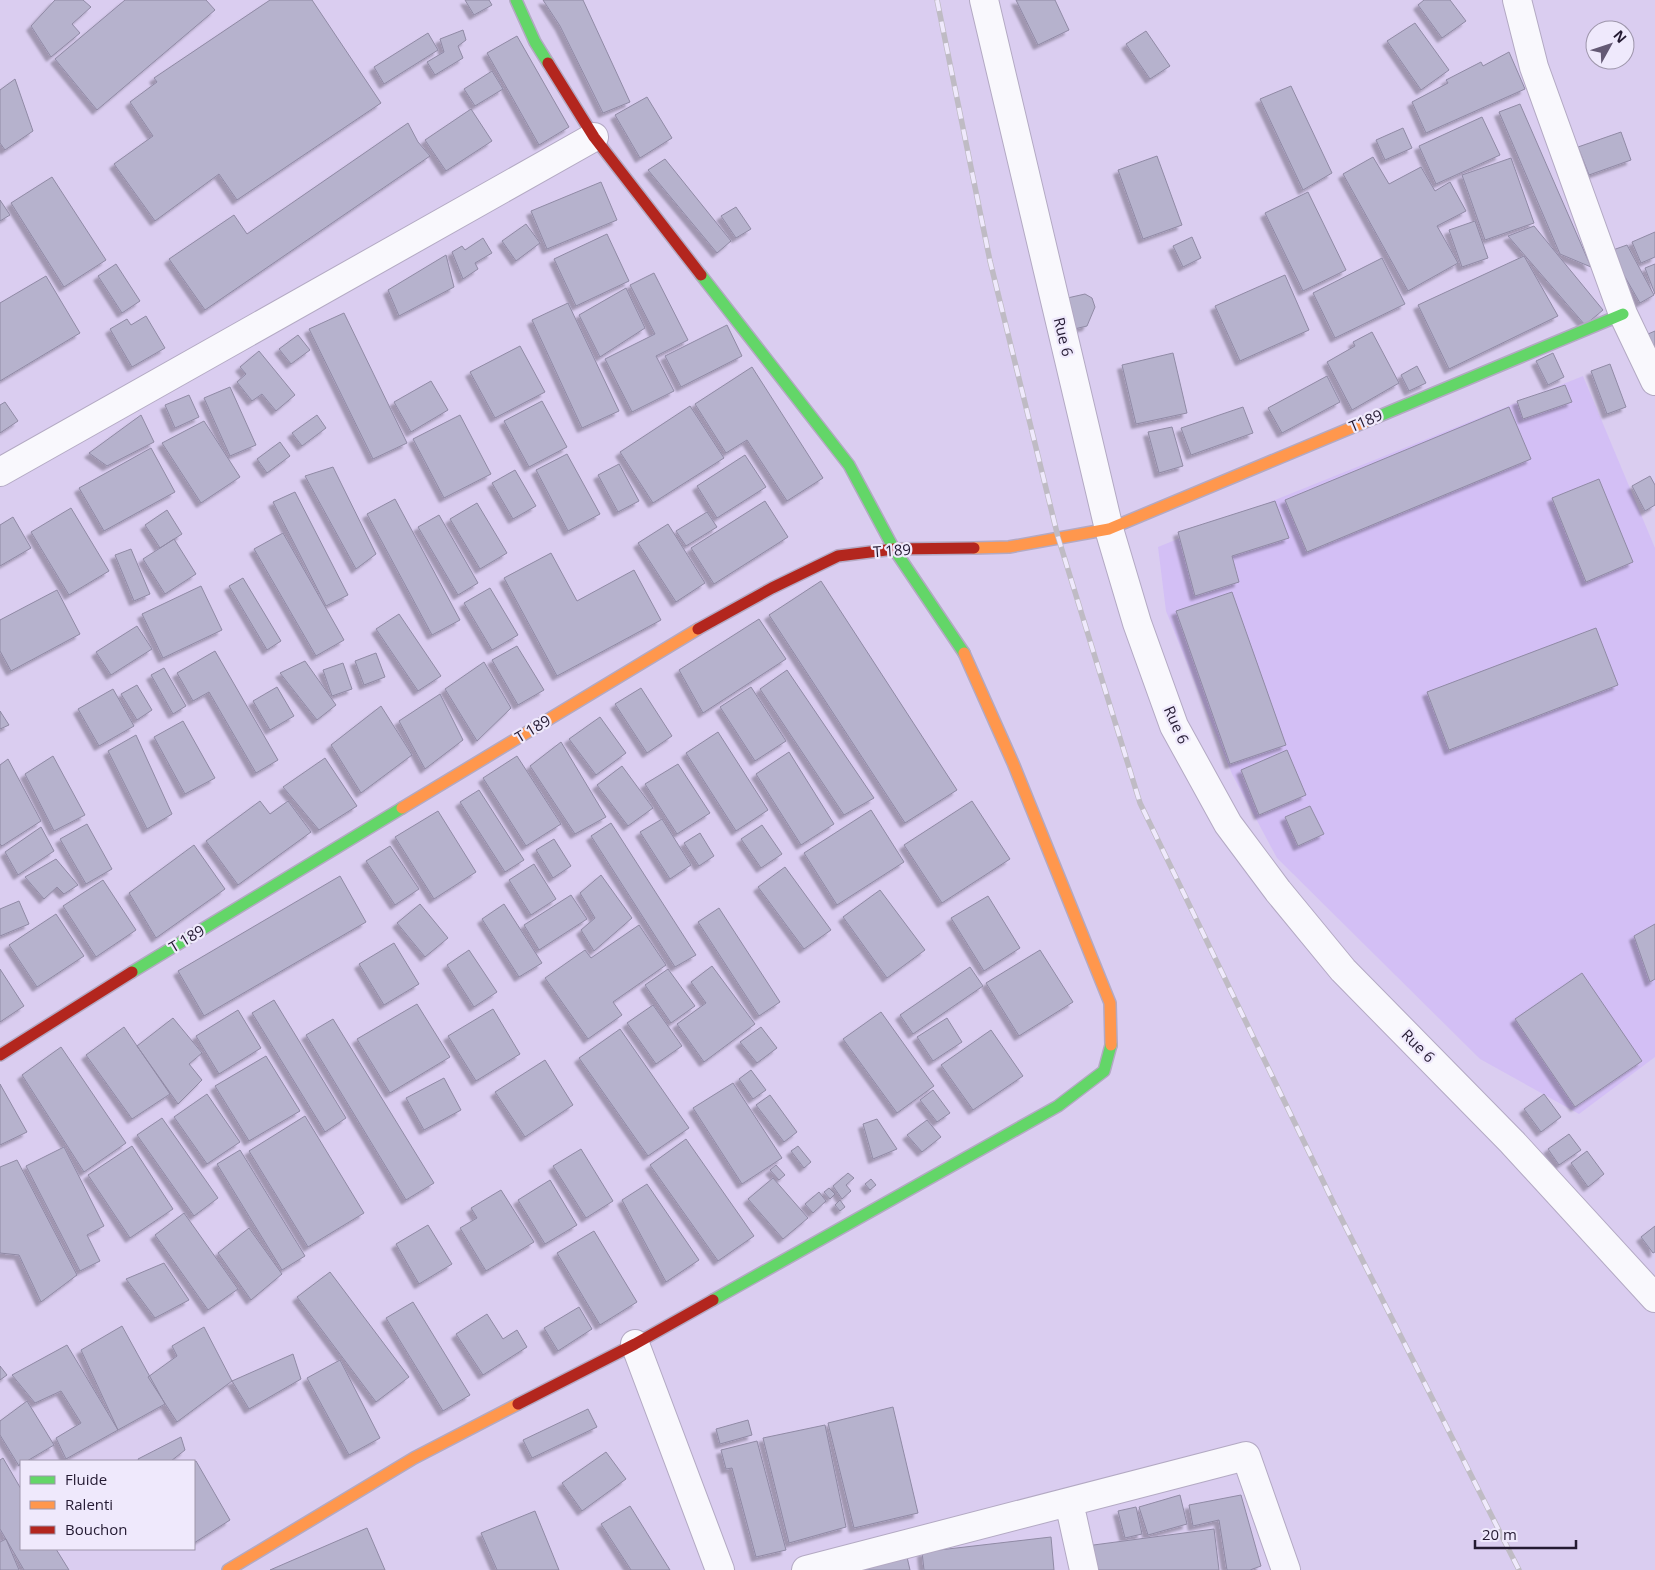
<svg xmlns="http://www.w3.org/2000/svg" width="1655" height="1570" viewBox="0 0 1655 1570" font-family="'Open Sans',sans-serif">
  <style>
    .built { fill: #d3bff5 }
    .building { fill: #b6b2cd; stroke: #908aa5; filter: url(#shadow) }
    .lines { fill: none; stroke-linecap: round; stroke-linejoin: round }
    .street-casing { stroke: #b3a9c3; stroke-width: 30 }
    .fast-casing { stroke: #b3a9c3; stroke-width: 14 }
    .slow-casing { stroke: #b3a9c3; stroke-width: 14 }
    .jam-casing { stroke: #b3a9c3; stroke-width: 14 }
    .street { stroke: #f9f8fd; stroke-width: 28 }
    .fast { stroke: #63d668; stroke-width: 11 }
    .slow { stroke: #ff974d; stroke-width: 11 }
    .jam { stroke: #b3261e; stroke-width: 11 }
    .rail-casing { stroke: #bfbbc4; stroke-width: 5.5 }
    .rail { stroke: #efe9fc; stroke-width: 4; stroke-dasharray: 11; stroke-linecap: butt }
    .labels { text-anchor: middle; stroke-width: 4.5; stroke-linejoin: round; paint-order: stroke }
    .street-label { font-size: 15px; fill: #241a32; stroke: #efe9fc }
  </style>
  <defs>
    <filter id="shadow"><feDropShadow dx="-4.5" dy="4.5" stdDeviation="1" flood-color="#0004"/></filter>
  </defs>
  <rect width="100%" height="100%" fill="#dacdf0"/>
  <path class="built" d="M1583,376L1655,548V1057L1579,1114L1480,1059L1277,858L1232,774L1166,611L1158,547Z"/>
  <path class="building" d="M55,0H83L91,7L72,24L80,33L51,57L31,26Z
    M125,0H206L215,10L97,110L55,59Z
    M270,0H312L381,103L237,200L219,174L155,221L114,164L153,136L130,102L157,82L154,78Z
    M465,0H489L492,5L474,15Z
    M543,0H583L630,102L603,113L560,26Z
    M1016,0H1055L1069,30L1038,45Z
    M1424,0H1450L1466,21L1442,38L1418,5Z
    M1415,23L1449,70L1421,90L1387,41Z
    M463,30L466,40L458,46L463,58L435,75L427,62L444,52L440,39Z
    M1146,31L1170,66L1150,79L1126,44Z
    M428,33L438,50L384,84L374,67Z
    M517,36L569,127L539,145L487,53Z
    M1509,52L1525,89L1426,133L1412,102L1448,83L1446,80L1481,62L1483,66Z
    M492,71L503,89L475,106L464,89Z
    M15,79L33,131L5,150L0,143V90Z
    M1291,86L1332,173L1303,190L1260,99Z
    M647,97L672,138L640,158L615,115Z
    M1520,104L1591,267L1560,254L1499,112Z
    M471,109L492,141L446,171L425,140Z
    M1482,117L1500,155L1436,184L1419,146Z
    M408,123L418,142L430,156L205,310L169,259L234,215L247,234Z
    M1403,128L1412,148L1385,160L1376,140Z
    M1621,132L1631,160L1589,175L1578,147Z
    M1157,156L1182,225L1143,239L1118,170Z
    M1373,157L1389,184L1421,167L1435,191L1450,182L1466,211L1437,226L1458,263L1408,291L1343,174Z
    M1511,158L1534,223L1485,240L1462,175Z
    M665,159L731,241L717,253L648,170Z
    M52,177L106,260L64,287L11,203Z
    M601,182L617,220L547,249L531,211Z
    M1308,192L1346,270L1303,291L1265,213Z
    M0,200L10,215L0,221Z
    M736,207L751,229L736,238L721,216Z
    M1475,221L1488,258L1462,267L1449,230Z
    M526,224L540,243L516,261L502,241Z
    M1534,226L1603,310L1585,325L1508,236Z
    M1655,232V257L1641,263L1632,242Z
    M607,234L629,281L576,306L554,259Z
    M1192,237L1201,258L1183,267L1173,246Z
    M483,238L492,253L475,263L478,269L463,279L452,252L462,246L465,250Z
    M1627,245L1654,295L1640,303L1610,251Z
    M446,255L454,287L399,316L388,290Z
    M1524,256L1558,316L1449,369L1418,305Z
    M1382,258L1405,304L1335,338L1313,293Z
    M116,264L140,301L122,313L98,276Z
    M1655,264V294L1645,268Z
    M654,273L688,340L656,356L674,391L632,412L605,359L655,334L630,285Z
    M1285,275L1309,330L1240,361L1215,306Z
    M46,276L80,333L0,381V303Z
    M626,288L645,328L600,357L579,315Z
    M1085,294L1092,298L1095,307L1087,326L1070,330L1063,299Z
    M568,303L619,411L582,428L532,320Z
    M344,313L407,443L373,459L309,329Z
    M146,316L165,348L132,367L110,329L127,319L131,325Z
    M727,325L742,356L681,387L665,356Z
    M1655,331V350L1648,334Z
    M1372,332L1399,383L1352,410L1327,362L1355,346L1353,342Z
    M298,335L310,350L291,364L279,349Z
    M520,346L545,392L495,418L470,372Z
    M259,351L295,395L276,411L262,394L252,401L237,382L246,374L240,367Z
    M1173,353L1187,413L1136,424L1122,365Z
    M1553,353L1564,377L1548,385L1536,361Z
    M1610,364L1626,407L1607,414L1591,371Z
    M1417,366L1426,383L1409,391L1401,375Z
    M752,367L823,478L787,501L747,440L726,453L695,404Z
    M1327,376L1340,402L1282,433L1268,408Z
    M431,381L448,410L411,432L394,402Z
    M1565,385L1572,402L1523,419L1517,401Z
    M230,387L256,445L230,456L204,398Z
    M189,395L199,417L175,428L165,405Z
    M542,401L567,447L529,467L504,421Z
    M5,402L18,421L0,433V405Z
    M690,406L724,458L653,503L620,452Z
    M1243,407L1253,433L1191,455L1181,428Z
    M1509,407L1531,459L1307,552L1285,500Z
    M141,415L154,442L107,466L89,453Z
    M317,415L326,428L302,446L292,433Z
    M460,415L491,474L444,498L413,439Z
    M204,421L240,477L201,503L162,443Z
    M1172,427L1183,466L1159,473L1148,432Z
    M280,442L290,456L267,473L257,459Z
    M151,448L175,492L104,531L79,488Z
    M567,454L600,514L568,531L536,470Z
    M745,455L766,487L717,518L697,486Z
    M619,464L639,501L618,512L598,475Z
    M333,467L376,554L356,569L305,476Z
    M515,470L536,506L513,519L492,483Z
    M1650,476L1655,485V505L1645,511L1632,486Z
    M1599,479L1633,562L1586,582L1552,498Z
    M295,492L348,595L326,606L273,502Z
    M395,499L460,620L432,635L367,514Z
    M765,501L788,537L714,584L691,548Z
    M1275,501L1289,538L1232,556L1239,582L1195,596L1178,532Z
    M477,503L507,553L480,569L450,519Z
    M71,508L109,571L69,595L31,532Z
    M167,510L182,534L160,548L145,525Z
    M707,512L717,527L686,546L676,531Z
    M439,515L478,583L458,595L418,527Z
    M13,517L31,548L0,566V525Z
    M668,524L705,583L676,602L638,543Z
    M283,533L344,640L316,656L254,549Z
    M174,539L196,574L165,594L143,559Z
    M131,549L150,594L134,601L115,555Z
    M551,553L577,601L634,570L661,620L557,676L504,578Z
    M243,578L281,641L267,650L229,586Z
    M821,581L957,790L905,823L769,615Z
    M201,586L222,630L163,658L142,614Z
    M490,588L518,635L492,650L464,603Z
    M57,590L80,634L11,671L0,651V620Z
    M1232,592L1286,745L1230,764L1176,611Z
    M399,614L441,676L418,691L376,629Z
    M759,619L786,659L703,713L679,670Z
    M137,626L152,649L111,675L96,652Z
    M1596,628L1618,685L1449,750L1427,692Z
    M517,646L544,690L518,705L492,660Z
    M215,651L278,760L256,773L209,692L193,701L177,673Z
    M376,653L385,677L364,685L355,661Z
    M305,661L336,705L317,720L280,673Z
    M484,662L511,708L477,741L445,689Z
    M343,663L352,689L332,696L323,670Z
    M164,668L186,706L173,714L151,675Z
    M787,670L874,798L844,815L760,689Z
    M137,685L152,710L137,720L121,694Z
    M277,687L294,716L270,730L253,701Z
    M751,687L786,741L755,761L720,707Z
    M641,688L672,736L647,753L615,704Z
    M113,689L134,726L99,746L78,709Z
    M440,694L463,740L425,769L399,721Z
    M381,706L412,755L361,793L331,745Z
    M0,711L9,725L0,729Z
    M600,717L626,753L596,775L569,739Z
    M183,721L215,778L185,794L154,737Z
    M718,732L768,810L736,831L686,753Z
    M136,735L172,814L147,829L108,751Z
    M561,742L606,817L575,834L530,766Z
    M1287,750L1306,795L1259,815L1241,770Z
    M789,752L834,824L801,845L756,774Z
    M53,756L85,815L54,831L25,774Z
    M517,756L561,824L526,846L483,778Z
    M325,758L357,806L319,830L283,787Z
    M8,759L41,821L2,846L0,844V765Z
    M678,764L710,813L677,834L645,784Z
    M622,766L653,808L628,826L597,785Z
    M479,790L524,860L505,872L460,802Z
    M260,801L270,814L288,801L311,832L238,885L206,841Z
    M972,801L1010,859L942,903L904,845Z
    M1310,806L1324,834L1298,846L1285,817Z
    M871,810L904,862L837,905L804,853Z
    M438,811L476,872L434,899L395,837Z
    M662,819L691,865L670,879L640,832Z
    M611,823L696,955L675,967L591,836Z
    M87,824L112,869L86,884L60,839Z
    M762,825L782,854L761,868L741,839Z
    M41,827L54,851L18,875L5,852Z
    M700,833L714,856L699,866L684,843Z
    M554,839L571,866L553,878L536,850Z
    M194,845L225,889L156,938L129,893Z
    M390,846L419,889L395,905L366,861Z
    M56,859L78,885L64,894L57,887L44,899L25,877Z
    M534,864L556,899L531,915L509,880Z
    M785,867L831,930L804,949L758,887Z
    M601,875L632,918L594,951L581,930L595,918L580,893Z
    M340,876L366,922L204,1016L178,971Z
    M103,880L136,930L96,957L63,906Z
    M880,890L925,950L887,978L843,917Z
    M571,895L587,919L539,950L524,925Z
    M988,896L1020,948L984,971L951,918Z
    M19,901L29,924L0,936V909Z
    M420,904L448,938L425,957L397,923Z
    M504,904L542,963L519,977L482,919Z
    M719,908L780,1002L759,1016L698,922Z
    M56,914L84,956L37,987L9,945Z
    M1655,924V979L1650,982L1634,936Z
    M639,925L666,965L613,1002L622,1015L588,1039L545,978L585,950L591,958Z
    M394,943L419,984L384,1005L359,964Z
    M469,950L497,992L474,1007L447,965Z
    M1040,950L1073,1002L1019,1036L986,983Z
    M712,966L755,1024L704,1062L677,1024L706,1003L691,982Z
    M970,967L983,986L913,1034L900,1015Z
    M0,969L24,1006L0,1022Z
    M668,969L695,1006L671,1023L645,985Z
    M1582,973L1642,1061L1575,1107L1515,1019Z
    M274,1000L346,1118L325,1132L252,1013Z
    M417,1004L450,1057L390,1093L357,1039Z
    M653,1005L682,1046L656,1064L627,1023Z
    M493,1009L520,1054L476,1081L448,1036Z
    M238,1010L261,1048L219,1074L196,1036Z
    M881,1012L934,1086L897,1113L843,1039Z
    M173,1018L202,1053L189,1064L202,1080L178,1104L137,1046Z
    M947,1018L962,1042L933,1061L917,1037Z
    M333,1019L434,1183L406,1200L306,1035Z
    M124,1027L170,1094L132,1119L86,1055Z
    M761,1027L777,1048L757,1063L740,1042Z
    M620,1029L689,1128L648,1156L579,1058Z
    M991,1030L1023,1076L973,1110L941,1065Z
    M61,1047L126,1143L84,1172L22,1075Z
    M266,1056L300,1111L249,1141L215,1086Z
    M545,1060L573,1105L525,1137L495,1092Z
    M751,1070L766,1090L753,1099L739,1079Z
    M444,1078L461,1110L424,1130L406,1098Z
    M733,1083L782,1158L742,1184L693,1108Z
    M0,1084L27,1132L0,1145Z
    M933,1090L950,1113L937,1122L920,1100Z
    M207,1094L240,1142L207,1164L174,1117Z
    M1544,1094L1561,1117L1541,1132L1524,1109Z
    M770,1095L797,1132L784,1142L756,1105Z
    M305,1116L364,1213L308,1247L249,1151Z
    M162,1118L218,1198L194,1216L137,1135Z
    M877,1119L897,1149L873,1159L863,1124Z
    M927,1120L941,1137L922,1152L907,1135Z
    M1569,1134L1581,1150L1559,1165L1548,1149Z
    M686,1139L754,1236L718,1261L650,1165Z
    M132,1146L173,1209L130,1238L88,1175Z
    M798,1146L811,1162L804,1168L791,1151Z
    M64,1147L104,1226L87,1235L100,1261L80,1271L26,1166Z
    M581,1149L613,1201L586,1218L553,1166Z
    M240,1150L305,1256L282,1270L217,1164Z
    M1587,1151L1604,1174L1588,1187L1571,1163Z
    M17,1160L77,1275L41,1302L19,1255L0,1253V1167Z
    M776,1165L785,1175L779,1180L770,1170Z
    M848,1173L854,1178L846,1185L851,1191L842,1199L833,1186Z
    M773,1178L808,1218L783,1239L748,1199Z
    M871,1179L876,1185L870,1190L865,1184Z
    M550,1180L577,1225L545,1244L518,1200Z
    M647,1184L699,1260L666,1282L622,1200Z
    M829,1188L835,1194L830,1199L824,1192Z
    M501,1190L534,1242L486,1271L460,1228L477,1218L471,1208Z
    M819,1192L826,1201L813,1213L805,1204Z
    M840,1200L845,1207L840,1211L835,1205Z
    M184,1213L238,1289L208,1310L155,1235Z
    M428,1225L452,1264L419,1284L396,1244Z
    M1655,1226V1252L1653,1253L1641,1237Z
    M249,1228L282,1274L251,1300L218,1253Z
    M594,1231L637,1302L600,1325L557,1253Z
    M164,1263L189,1300L155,1318L126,1279Z
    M330,1272L409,1377L376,1402L297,1297Z
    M413,1302L470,1395L443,1411L386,1318Z
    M579,1307L592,1329L558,1351L544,1328Z
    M487,1314L503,1339L517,1330L527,1347L483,1375L456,1334Z
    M122,1326L165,1404L118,1430L81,1350Z
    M204,1327L232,1381L177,1422L148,1377L177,1356L172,1346Z
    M67,1345L118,1430L66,1459L56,1438L81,1423L61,1391L35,1403L12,1375Z
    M293,1354L301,1379L249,1409L232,1381Z
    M340,1360L380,1438L349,1455L307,1378Z
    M0,1366L7,1375L0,1380Z
    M27,1401L54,1445L27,1461H21L19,1466L0,1435V1421Z
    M893,1407L918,1513L854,1528L828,1423Z
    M588,1409L597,1427L532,1458L523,1440Z
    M748,1420L752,1435L720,1444L716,1429Z
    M825,1425L846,1527L789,1543L763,1438Z
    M181,1437L185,1450L171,1461H139L138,1459Z
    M757,1441L786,1550L756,1557L732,1468L726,1469L721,1450Z
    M606,1452L626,1479L582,1511L562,1483Z
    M3,1458L21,1489V1549H56L69,1570H24L0,1529V1460Z
    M196,1461L230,1520L194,1543V1462Z
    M1180,1495L1187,1524L1148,1535L1139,1507Z
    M1241,1495L1261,1566L1250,1570H1227L1219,1520L1193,1526L1189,1505Z
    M630,1506L670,1570H631L601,1524Z
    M1136,1507L1142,1534L1125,1538L1118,1511Z
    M535,1511L559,1570H497L481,1533Z
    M367,1528L385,1570H270Z
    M1214,1529L1219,1570H1089L1086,1546Z
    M1051,1537L1054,1570H924L922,1552Z
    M6,1539L19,1570H0V1542Z
    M907,1557L910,1570H857Z"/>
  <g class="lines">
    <g class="street-casing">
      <path id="street" d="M984,0L1109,529L1137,623L1174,726L1228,824L1278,891L1343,970L1512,1142L1655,1298
        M1517,0L1534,67L1623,314L1655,381
        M0,472L594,137
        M635,1344L720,1570
        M1069,1502L1084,1570
        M806,1570L1246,1456L1286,1570"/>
    </g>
    <g class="fast-casing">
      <path id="fast" d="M516,0L535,42L548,63
        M701,275L849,465L894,549L964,653
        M1377,417L1623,314
        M132,972L402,808
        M713,1300L1058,1106L1104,1071L1111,1045"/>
    </g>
    <g class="slow-casing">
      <path id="slow" d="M974,548L1009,547L1109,529L1377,417
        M964,653L1013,763L1110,1003L1111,1045
        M402,808L698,629
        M228,1570L414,1458L518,1404"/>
    </g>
    <g class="jam-casing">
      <path id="jam" d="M548,63L594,137L701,275
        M698,629L772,588L838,556L894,549L974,548
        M0,1055L132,972
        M518,1404L635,1344L713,1300"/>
    </g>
    <use href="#street" class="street"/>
    <use href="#fast" class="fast"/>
    <use href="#slow" class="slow"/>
    <use href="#jam" class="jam"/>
    <g class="rail-casing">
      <path id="rail" d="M937,0L990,261L1058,537L1140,803L1335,1206L1519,1570"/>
    </g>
    <use href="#rail" class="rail"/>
  </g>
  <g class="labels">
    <g class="street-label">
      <text transform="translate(1063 337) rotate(76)" y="5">Rue 6</text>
      <text transform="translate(1366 421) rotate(-23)" y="5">T189</text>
      <text transform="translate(892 551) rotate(-4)" y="5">T 189</text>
      <text transform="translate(1176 725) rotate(66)" y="5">Rue 6</text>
      <text transform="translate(533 729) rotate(-31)" y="5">T 189</text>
      <text transform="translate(187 939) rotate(-31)" y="5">T 189</text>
      <text transform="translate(1418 1046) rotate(45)" y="5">Rue 6</text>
    </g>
  </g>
  <rect x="20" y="1460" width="175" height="90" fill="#efe9fc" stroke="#9e96ab"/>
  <rect x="30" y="1476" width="25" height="8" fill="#63d668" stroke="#9e96ab"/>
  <text x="65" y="1485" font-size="15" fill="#241a32">Fluide</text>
  <rect x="30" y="1501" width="25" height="8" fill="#ff974d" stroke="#9e96ab"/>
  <text x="65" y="1510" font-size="15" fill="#241a32">Ralenti</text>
  <rect x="30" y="1526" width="25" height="8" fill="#b3261e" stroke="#9e96ab"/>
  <text x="65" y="1535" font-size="15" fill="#241a32">Bouchon</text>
  <g transform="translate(1610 45) rotate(50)"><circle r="24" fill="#efe9fc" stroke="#9e96ab"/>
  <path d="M0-4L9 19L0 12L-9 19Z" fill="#645974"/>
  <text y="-8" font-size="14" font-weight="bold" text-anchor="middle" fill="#241a32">N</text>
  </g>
  <path d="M1475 1540v8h101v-8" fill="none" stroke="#241a32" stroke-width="2.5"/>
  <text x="1482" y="1540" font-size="15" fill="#241a32" stroke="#efe9fc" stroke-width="4" paint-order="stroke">20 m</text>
</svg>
